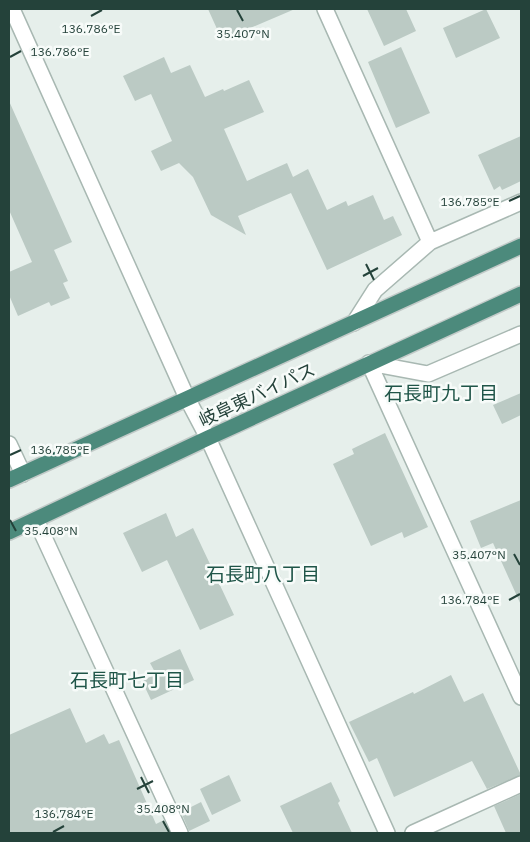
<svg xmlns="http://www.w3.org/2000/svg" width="530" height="842" viewBox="0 0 530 842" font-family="'IBM Plex Sans','Noto Sans JP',sans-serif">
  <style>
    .building { fill: #bbcac4 }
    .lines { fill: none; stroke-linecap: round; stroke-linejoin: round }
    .minor-casing { stroke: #a8b8b2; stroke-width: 18 }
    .trunk-casing { stroke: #c2cac8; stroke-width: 18 }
    .minor { stroke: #fff; stroke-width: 15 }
    .trunk { stroke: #4c8a7c; stroke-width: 15 }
    .ticks { fill: none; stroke: #24423a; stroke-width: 2 }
    .labels { text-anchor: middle; stroke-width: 5; stroke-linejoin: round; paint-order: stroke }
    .street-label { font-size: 18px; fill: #24423a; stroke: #f7fbf9 }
    .neighbourhood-label { font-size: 19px; fill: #1f5548; stroke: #f7fbf9 }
    .ticks-label { font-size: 12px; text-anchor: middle; fill: #24423a; stroke: #f7fbf9; stroke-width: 5; stroke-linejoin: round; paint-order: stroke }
  </style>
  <rect width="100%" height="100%" fill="#e6efeb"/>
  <path class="building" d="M208,9H295L222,40Z
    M367,9H406L416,31L384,46Z
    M486,9L500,38L456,58L443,28Z
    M401,47L430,113L396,128L368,62Z
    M164,57L171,73L190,65L205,97L223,89L224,91L249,80L264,112L224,129L247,181L287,163L293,177L308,169L327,210L346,201L348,206L373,195L384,220L393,216L402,235L327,270L291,193L238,216L246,235L211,215L193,177L179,163L161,171L151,151L172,141L151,94L135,101L123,76Z
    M9,101L72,242L54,250L68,281L63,283L70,298L51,306L49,302L18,316L9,295V272L32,262L9,210Z
    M521,136V181L502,190L500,186L494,190L478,155Z
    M521,393V415L502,424L493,405Z
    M385,433L428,527L404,538L402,532L371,546L333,464L354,454L352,449Z
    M521,500V605L493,543L481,548L470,521Z
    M166,513L176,537L193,528L234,615L200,630L167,560L142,572L123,533Z
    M180,649L194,680L151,700L142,681L156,674L150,663Z
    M451,675L464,702L483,693L521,775L487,789L472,761L394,797L377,758L369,762L349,722L413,692L414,694Z
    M70,708L86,743L104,734L109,744L119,740L156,824L164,820L170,833H9V735Z
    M229,775L241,801L212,815L200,789Z
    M331,782L340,801L338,803L352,833H293L280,806Z
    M521,794V833H506L494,806Z
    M201,802L210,821L189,831L181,812Z"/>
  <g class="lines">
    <g class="minor-casing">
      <path id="minor" d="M12,9L187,398L208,438L387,833
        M325,9L430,242
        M354,323L375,290L430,242L521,202
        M369,363L521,697
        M369,363L428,374L521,334
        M9,444L23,474
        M36,520L180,833
        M413,833L521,784"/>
    </g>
    <g class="trunk-casing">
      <path id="trunk" d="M9,480L521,246
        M9,532L208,438L521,294"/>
    </g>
    <use href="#minor" class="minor"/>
    <use href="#trunk" class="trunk"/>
  </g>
  <path class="ticks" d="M237,10L243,21M91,16L102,10M10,57L21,51M509,201L520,196M366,264L374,280M363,276L378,268M10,455L21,450M10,520L16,531M514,554L520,565M509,600L520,594M141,777L149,793M137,789L153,781M163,821L169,832M53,832L64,826"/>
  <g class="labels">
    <g class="street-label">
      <text transform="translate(257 395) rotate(-25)" y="6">岐阜東バイパス</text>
    </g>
    <g class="neighbourhood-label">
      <text x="441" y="400">石長町九丁目</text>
      <text x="263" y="581">石長町八丁目</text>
      <text x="127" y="687">石長町七丁目</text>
    </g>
  </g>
  <g class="ticks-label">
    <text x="91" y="33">136.786°E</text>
    <text x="243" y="38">35.407°N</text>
    <text x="60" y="56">136.786°E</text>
    <text x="470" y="206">136.785°E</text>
    <text x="60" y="454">136.785°E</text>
    <text x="51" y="535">35.408°N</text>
    <text x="479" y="559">35.407°N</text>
    <text x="470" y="604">136.784°E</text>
    <text x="163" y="813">35.408°N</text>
    <text x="64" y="818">136.784°E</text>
  </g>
  <rect width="530" height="842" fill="none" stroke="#24423a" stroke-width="20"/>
</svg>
